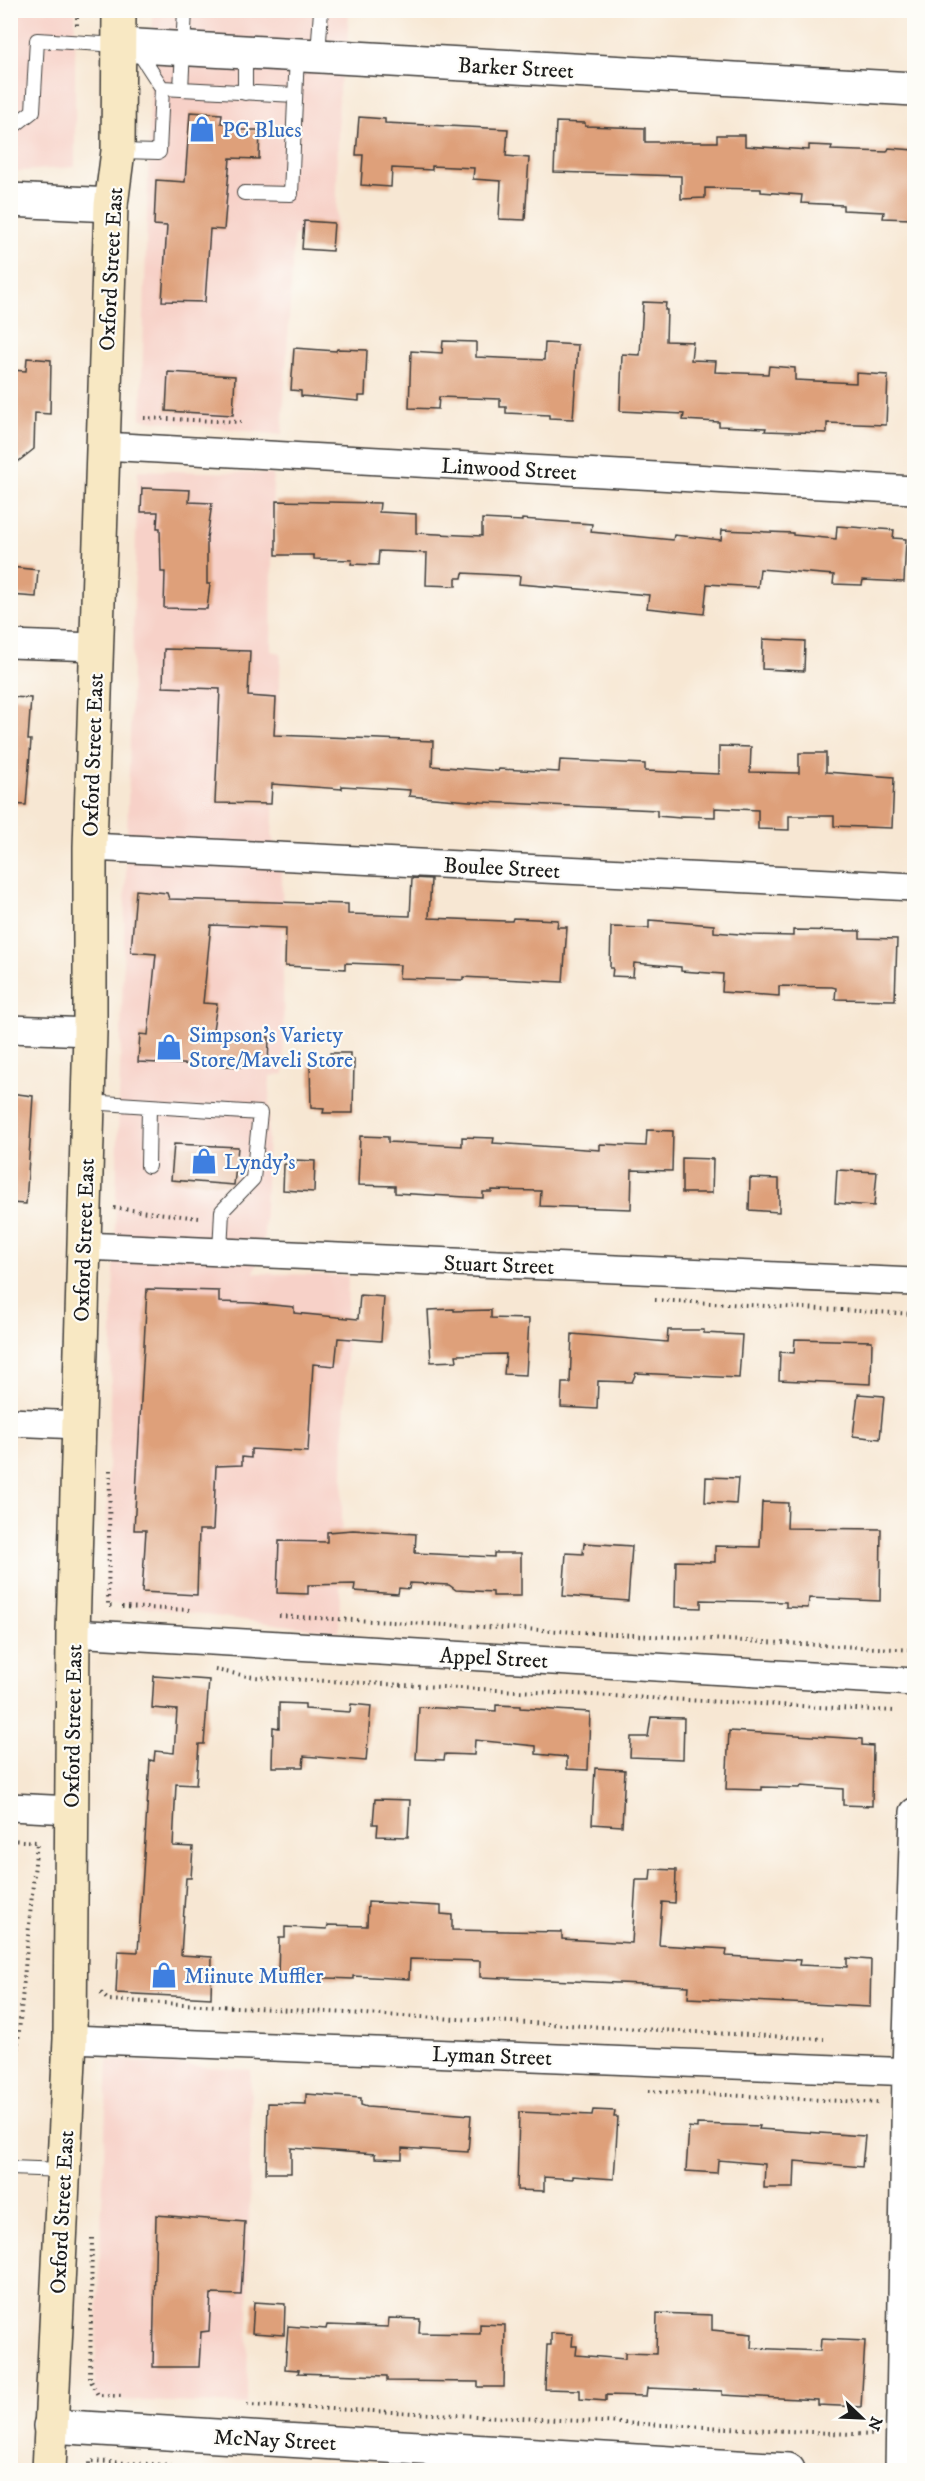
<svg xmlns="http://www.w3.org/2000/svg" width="925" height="2481" viewBox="0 0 925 2481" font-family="'IM FELL DW Pica',serif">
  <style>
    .built { fill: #f7d1c8 }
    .building { fill: #dea07a }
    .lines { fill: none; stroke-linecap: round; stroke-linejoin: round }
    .service-casing { stroke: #3d3a37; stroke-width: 16 }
    .minor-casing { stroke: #3d3a37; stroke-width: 30 }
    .tertiary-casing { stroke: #3d3a37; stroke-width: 36 }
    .secondary-casing { stroke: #3d3a37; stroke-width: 36 }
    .path { stroke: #3d3a37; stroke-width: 4; stroke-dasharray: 1.5 4.5; stroke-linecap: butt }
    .service { stroke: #fff; stroke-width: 14 }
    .minor { stroke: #fff; stroke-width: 27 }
    .tertiary { stroke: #fff; stroke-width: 33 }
    .secondary { stroke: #f8e8c3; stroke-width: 33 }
    .labels { text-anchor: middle; stroke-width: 4.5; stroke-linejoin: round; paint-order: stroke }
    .street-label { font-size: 22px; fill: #1c1c1c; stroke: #fdfcf7 }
    .shop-label { font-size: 22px; fill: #366cbe; stroke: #fdfcf7; text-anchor: start }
  </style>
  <rect width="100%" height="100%" fill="#fdfcf7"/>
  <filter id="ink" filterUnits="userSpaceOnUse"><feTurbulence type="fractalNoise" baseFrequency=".0167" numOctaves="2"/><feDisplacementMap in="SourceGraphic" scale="12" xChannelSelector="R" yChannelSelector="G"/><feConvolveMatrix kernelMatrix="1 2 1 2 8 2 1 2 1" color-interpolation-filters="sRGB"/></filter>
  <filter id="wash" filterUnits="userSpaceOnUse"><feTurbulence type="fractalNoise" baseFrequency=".008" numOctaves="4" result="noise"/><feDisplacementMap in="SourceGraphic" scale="24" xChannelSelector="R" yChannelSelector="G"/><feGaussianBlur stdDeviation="1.35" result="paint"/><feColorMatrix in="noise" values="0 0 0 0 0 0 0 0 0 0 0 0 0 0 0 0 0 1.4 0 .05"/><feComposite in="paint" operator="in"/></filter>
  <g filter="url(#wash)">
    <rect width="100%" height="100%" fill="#f7e7d3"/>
    <path class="built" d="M11,11H75V167L11,172Z
      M153,11H349L347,48L339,88L336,234L294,235L282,435L141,419Z
      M138,470L273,474L271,651L281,653L272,836L282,875L284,1074L270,1076L264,1236L254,1273L348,1276L339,1632L104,1602Z
      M108,2060L251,2070L247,2405L94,2399Z"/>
    <g id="blocks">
      <path class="building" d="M190,112L222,114L221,123L235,124V130H260L259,159L230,158L224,230L210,229L205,302L162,301L167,226L154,225L156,180L185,182Z
        M359,117L385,119V123L508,129L506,156L529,158L525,220L499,219L501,181L473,179L474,168L432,166V170L392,168L391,187L361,185L363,155H356Z
        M556,122L585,123V126L645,128V142H717V135H745V146L809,150V145L832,146L831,150L887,152L889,148L914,150L911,219L883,218L884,212L843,210V205L801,203L802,195L761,192V189L705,188V198L681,199V176L554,172Z
        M304,221L334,223L332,251L302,249Z
        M643,302L666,303L665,310H667L666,341L693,342L691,360L716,361L715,372L768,374L769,366L795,368V380L856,383V373L888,375L886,425L827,423V433L765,431L766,428L719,426V422L683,420L684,414L620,411L622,354L640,355Z
        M443,341L476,342V357L544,360L545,343L578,345L573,419L549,418V415L506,413V407H500V399L439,397L438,409L409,408L411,351L442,353Z
        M294,348L336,351L337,349L367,350L365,396H359V401L301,396V391L291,390Z
        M27,358L51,360L50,414L35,413L34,449L10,468V370L26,371Z
        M168,372L235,376L233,415L166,411Z
        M142,488L190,490L189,502L212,503L207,538V584H210L207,609L164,608L165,572H161L160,528H157L158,512H141Z
        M276,501L380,503L379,512L416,514V533L482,536V519L522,521V519L592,524L591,532L673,540L674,535L721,540L722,530L793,533V535L836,539L837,526L894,530L893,538L906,539L904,582L863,580L862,585L833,584L834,575L760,569L758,587L707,584L704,614L647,608L649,595L519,584L520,576L463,573L462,578H456V586L426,585L427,553L379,551L378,565L351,564L352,560L314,559V555H276Z
        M10,567L38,570L36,597L10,595Z
        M763,639L805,641L804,671L762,669Z
        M164,649L250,651L248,696L276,698L274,735L433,741L432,766L498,771L499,769L559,772L560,760L645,764V771L719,774V746L751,747L750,772L799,773V753H826V772L894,777L892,828L834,826V816H789V830L758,829V810L715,808V817L680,816V818L657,816V810L482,802L409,796L410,790L342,786V789L272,784L271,804L215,803L220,689L163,687Z
        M10,697L31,698L28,740H31L26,805L10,804Z
        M412,878L431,879L429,918L505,921H512L513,918L558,920L557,927H567L563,982L463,977V980L399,978L400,965L345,963V969L285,966L286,928L211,925L203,1003L217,1004L212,1036L269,1037L268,1068L138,1062L140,1034L148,1035L156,954L131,952L136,890L167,893L169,899L348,904V914L410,916Z
        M649,920L714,925V932L752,935L793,936V930L860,931V938L897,939L895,1000L835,999L836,988L832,987L779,986V996L722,992L723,974L681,971V967L634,963L633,977L612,976L613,968H610L611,927L649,928Z
        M330,1053H350V1060H354L353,1113H323L324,1109L311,1108L310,1064H325V1059H330Z
        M10,1093L33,1096L26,1204L10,1203Z
        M647,1130L673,1131L672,1171L632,1170L631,1209L540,1206L541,1191L492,1190V1192H483V1198L395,1193V1186L358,1185L360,1136L388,1137V1142L462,1146V1137L494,1138L493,1143L600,1150V1144L646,1146Z
        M174,1144L238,1147L234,1185L171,1180Z
        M682,1158L713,1159L712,1193H682Z
        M296,1160L315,1161L314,1192L283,1190L284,1164L295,1165Z
        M837,1170L877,1172L874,1206L835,1203Z
        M750,1178L779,1179V1212L749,1210Z
        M147,1289L219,1291V1302L252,1303L294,1307V1313L358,1319L360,1295L384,1297L381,1341L338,1338L335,1366L313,1364L308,1452L251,1449V1458L242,1457V1465L216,1466L213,1530H199L197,1595L142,1592L146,1530H134Z
        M454,1309V1311L491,1310V1318L529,1319L526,1375L504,1374L506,1354L456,1355L457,1361L431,1362L428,1310Z
        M668,1330H704V1333L742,1335L739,1378L636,1373L632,1382L598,1381L597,1409L561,1407L562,1383H570L572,1334L667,1342Z
        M795,1339L872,1341L871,1384L779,1380L780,1352L794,1353Z
        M858,1394L884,1396L880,1439L853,1436Z
        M706,1477L738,1478L736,1504L705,1502Z
        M762,1502L788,1503L787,1528L881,1529L880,1601L809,1598L808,1608L786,1607V1602L701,1600V1608L675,1607L676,1561L715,1562V1546L760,1547Z
        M353,1530L416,1534L415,1553L494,1557V1553H521V1596H493V1592L456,1590L449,1585L410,1583L409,1589L399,1588L398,1594L354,1591L355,1584L308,1585V1594L277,1593L279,1541L327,1542V1532Z
        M584,1543L632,1546L628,1601L563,1596L566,1553L583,1554Z
        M154,1676L209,1680L204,1744H199L196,1785L176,1784L173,1846L193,1847L191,1878H186L181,1955L212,1957L211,1998L116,1993L118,1951L138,1952L150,1760L154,1761L155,1751L174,1753L177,1710L152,1708Z
        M279,1703L305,1704V1709L350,1712L351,1704L371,1706L366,1761L304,1756L303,1767H272L273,1727L279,1728Z
        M496,1705L520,1706V1708L590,1712L588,1770L567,1769V1757L536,1754V1746L475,1740L474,1755L445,1754L444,1760L416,1759L419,1707L496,1711Z
        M651,1717L684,1718L683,1759L630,1757L631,1737H648Z
        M729,1731L862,1739V1745L873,1746L872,1806L843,1805V1789L801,1786L800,1788L762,1787V1790L726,1789Z
        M595,1768L625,1770L622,1826L592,1824Z
        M375,1799L410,1800L408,1837L377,1836L378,1824H373Z
        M651,1869L676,1870L675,1903L662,1902L659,1945L727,1949L726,1956L800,1960L799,1965L847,1967V1958L871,1960L870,2007L688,1998L689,1986L480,1977V1961L410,1959L409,1979L353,1976V1979L278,1976L279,1938H285V1927L327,1929L328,1925L367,1926L368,1902L441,1906V1914L452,1915V1930L562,1932V1939L632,1943L636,1880H650Z
        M306,2094L361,2098V2105L367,2107L471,2115L468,2152L402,2148V2159L375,2158V2154L291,2148V2173H266L268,2103L306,2104Z
        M593,2110L615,2111L614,2117H618L614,2179L573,2176V2179L544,2177V2191L517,2190L519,2112L592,2115Z
        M697,2124L760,2126L759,2129L865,2136L862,2167L795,2161L794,2188H764L765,2164L718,2160L717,2173L686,2171L689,2127L697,2128Z
        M156,2215L245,2222L241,2295L211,2294L209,2331L201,2332L199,2367H153Z
        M254,2302L285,2304L284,2335L252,2333Z
        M657,2313L712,2315V2330L752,2334L751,2348L820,2351L821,2339L865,2341L861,2407L818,2405V2400L722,2395V2391L647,2388L646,2396L606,2395V2401L580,2399V2390L545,2389L547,2345H551V2333L573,2334L572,2346H577L576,2355L625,2359V2353L656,2354Z
        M389,2318L420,2319L419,2333L480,2334V2324L505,2325L504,2387H478V2382L387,2381V2376L298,2373L299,2370L285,2369L288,2326L326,2329L327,2325L388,2327Z"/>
    </g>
  </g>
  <g filter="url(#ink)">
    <use href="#blocks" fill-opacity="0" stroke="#3d3a37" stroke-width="1.5"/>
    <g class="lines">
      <g class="service-casing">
        <path id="service" d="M136,48L162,88L295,95
          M245,52V93
          M318,56L321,10
          M181,89L185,10
          M10,125H15L33,111L37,40L119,45
          M118,151L159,152L162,88
          M244,193L291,194L297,54
          M87,1102L260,1113L253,1179L222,1211L220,1252
          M148,1166L149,1106
          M10,2168L63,2170"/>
      </g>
      <g class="minor-casing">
        <path id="minor" d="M103,446L914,490
          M10,644L96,647
          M90,847L914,887
          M10,1029L90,1032
          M83,1246L914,1282
          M10,1422L78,1425
          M73,1633L914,1682
          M10,1807L71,1810
          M70,2039L914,2072
          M899,2470L906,2071L914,1812"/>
      </g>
      <g class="tertiary-casing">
        <path id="tertiary" d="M119,45L914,89
          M10,200L111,205
          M50,2426L788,2470"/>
      </g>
      <g class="secondary-casing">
        <path id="secondary" d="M49,2470L70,2039L73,1633L90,1032V847L111,205L118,151L119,10"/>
      </g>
      <path class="path" d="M77,25V10
        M144,418L241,422
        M114,1208L199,1218
        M655,1300L914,1314
        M110,1470L108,1606H112
        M122,1607L191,1610
        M279,1616L914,1650
        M215,1670L253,1677L894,1711
        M10,1840L37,1842L10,2126
        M101,1993L108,2000L824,2039
        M648,2091L880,2103
        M92,2238L90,2379L98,2395L124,2396
        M247,2405L873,2435
        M89,2470V2461L170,2465"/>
      <use href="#service" class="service"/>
      <use href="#minor" class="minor"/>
      <use href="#tertiary" class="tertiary"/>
      <use href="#secondary" class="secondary"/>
    </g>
  </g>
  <defs>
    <g id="shop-bare" transform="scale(2.07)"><path d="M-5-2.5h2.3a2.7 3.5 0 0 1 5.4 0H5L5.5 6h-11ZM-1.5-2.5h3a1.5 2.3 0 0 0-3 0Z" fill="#3f7fe0" stroke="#fdfcf7" stroke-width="2.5" paint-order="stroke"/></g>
  </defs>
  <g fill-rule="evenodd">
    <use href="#shop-bare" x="202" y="129"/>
    <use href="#shop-bare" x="169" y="1047"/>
    <use href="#shop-bare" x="204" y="1161"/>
    <use href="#shop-bare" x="164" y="1975"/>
  </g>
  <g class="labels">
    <g class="street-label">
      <text transform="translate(516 67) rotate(3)" y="8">Barker Street</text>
      <text transform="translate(110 269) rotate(-87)" y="8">Oxford Street East</text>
      <text transform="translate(509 468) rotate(3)" y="8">Linwood Street</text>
      <text transform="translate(92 755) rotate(-88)" y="8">Oxford Street East</text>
      <text transform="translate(502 867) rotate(3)" y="8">Boulee Street</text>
      <text transform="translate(83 1240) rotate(-88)" y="8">Oxford Street East</text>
      <text transform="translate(499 1264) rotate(2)" y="8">Stuart Street</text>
      <text transform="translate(494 1657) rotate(3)" y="8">Appel Street</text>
      <text transform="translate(72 1726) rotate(-89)" y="8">Oxford Street East</text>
      <text transform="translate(492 2055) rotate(2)" y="8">Lyman Street</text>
      <text transform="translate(61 2212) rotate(-87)" y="8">Oxford Street East</text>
      <text transform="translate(275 2439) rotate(3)" y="8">McNay Street</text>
    </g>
    <g class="shop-label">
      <text x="222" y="137">PC Blues</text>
      <text x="189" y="1042">Simpson's Variety<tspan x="189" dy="25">Store/Maveli Store</tspan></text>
      <text x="224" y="1169">Lyndy's</text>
      <text x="184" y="1983">Miinute Muffler</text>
    </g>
  </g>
  <rect width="925" height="2481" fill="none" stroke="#fdfcf7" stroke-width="36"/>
  <g transform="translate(862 2418) rotate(113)" stroke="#fdfcf7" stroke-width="4.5" paint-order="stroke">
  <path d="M0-4.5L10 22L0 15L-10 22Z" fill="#1c1c1c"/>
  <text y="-9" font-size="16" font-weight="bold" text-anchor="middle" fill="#1c1c1c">N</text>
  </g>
</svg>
